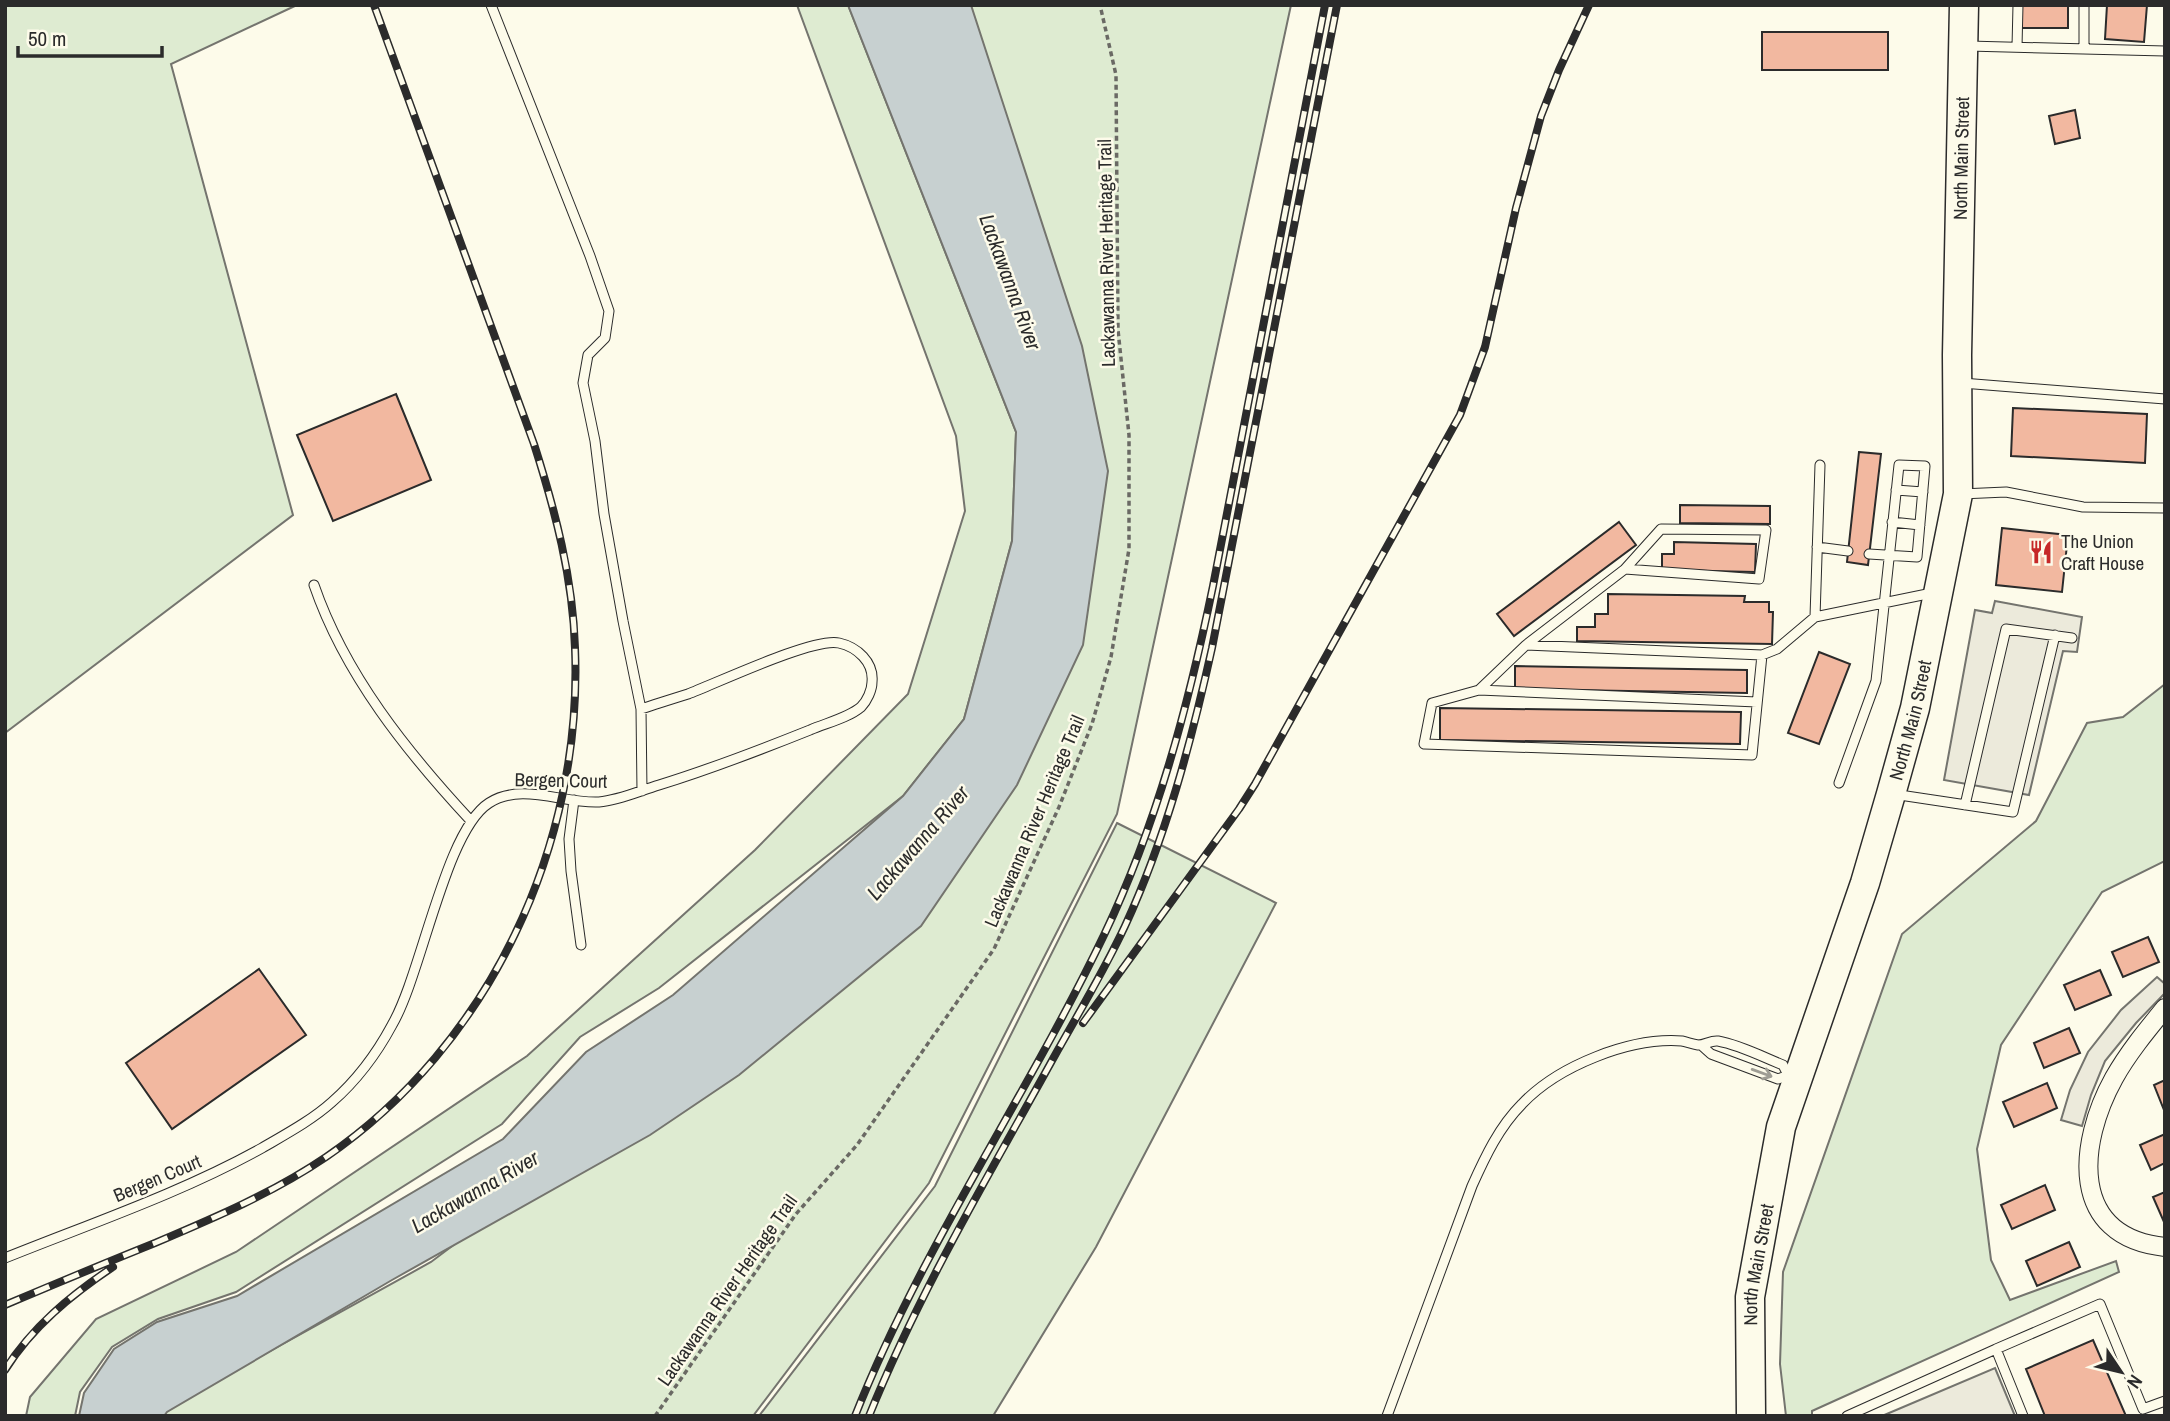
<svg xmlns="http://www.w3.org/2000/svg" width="2170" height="1421" viewBox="0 0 2170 1421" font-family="'Archivo Narrow',sans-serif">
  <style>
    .green { fill: #deebd1; stroke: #74746e; stroke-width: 2 }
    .parking { fill: #eceadb; stroke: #74746e; stroke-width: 2 }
    .water { fill: #c7d0d0; stroke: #74746e; stroke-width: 2 }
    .building { fill: #f2b8a0; stroke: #2b2b2b; stroke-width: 2 }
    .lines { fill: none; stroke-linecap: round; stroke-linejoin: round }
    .service-casing { stroke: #2b2b2b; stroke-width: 11 }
    .minor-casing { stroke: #2b2b2b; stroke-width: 20 }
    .primary-casing { stroke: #2b2b2b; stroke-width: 31 }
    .path { stroke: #6a6964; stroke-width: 3.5; stroke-dasharray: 5 3.5; stroke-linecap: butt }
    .service { stroke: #fdfbea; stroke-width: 9 }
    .minor { stroke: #fdfbea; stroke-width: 18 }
    .primary { stroke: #fdfbea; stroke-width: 28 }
    .rail-casing { stroke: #2b2b2b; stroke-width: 8 }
    .rail { stroke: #fdfbea; stroke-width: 5; stroke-dasharray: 16; stroke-linecap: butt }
    .oneway { stroke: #9e9d94 }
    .labels { text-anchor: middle; stroke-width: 5; stroke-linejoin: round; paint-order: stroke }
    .street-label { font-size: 19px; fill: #2b2b2b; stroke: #fdfbea }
    .poi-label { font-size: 19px; fill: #2b2b2b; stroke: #fdfbea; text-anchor: start }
    .water-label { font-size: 21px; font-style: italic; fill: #2b2b2b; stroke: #fdfbea }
  </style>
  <rect width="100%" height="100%" fill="#fdfbea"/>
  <path class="green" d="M5,5H297L171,64L293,515L5,733Z
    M797,5H848L1016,432L1012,541L964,719L903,796L659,988L580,1037L502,1124L236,1292L158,1319L112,1347L80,1392L75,1416H26L30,1397L96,1319L236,1252L527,1056L755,850L908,694L965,511L956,436Z
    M960,5H1291L1117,814L929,1183L753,1416H146L250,1362L431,1262L629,1113L844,976L1039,586Z
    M2165,684V861L2102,892L2001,1045L1977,1149L1991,1260L2010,1300L2116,1261L2119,1272L1812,1411V1416H1786L1780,1364L1783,1272L1902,934L2036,821L2087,723L2123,717Z
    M1117,823L1276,903L1096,1247L993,1416H759L935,1186Z"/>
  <path class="parking" d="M1995,601L2082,617L2077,652L2063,651L2029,795L1944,780L1975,610L1992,613Z
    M2157,977L2165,984V993L2136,1023L2105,1061L2091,1095L2082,1126L2061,1120L2070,1090L2088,1052L2121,1010Z
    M1995,1368L2015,1416H1882Z"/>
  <path class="water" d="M848,5H971L1082,346L1108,471L1083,645L1017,785L921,926L739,1075L650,1135L392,1280L167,1412L164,1416H79L84,1393L114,1349L157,1322L237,1296L503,1139L586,1052L673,995L903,796L964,719L1012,541L1016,432Z"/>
  <path class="building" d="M2019,5H2068V28H2019Z
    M2107,5H2147L2144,42L2105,39Z
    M1762,32H1888V70H1762Z
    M2075,110L2080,138L2055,144L2049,116Z
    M396,394L431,480L333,521L297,435Z
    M2013,408L2147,414L2145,463L2011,456Z
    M1859,452L1881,454L1868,565L1847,562Z
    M1680,505L1770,506V524L1680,523Z
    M1619,522L1636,545L1514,636L1497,614Z
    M2002,528L2068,535L2062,592L1996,585Z
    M1674,542L1756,544L1755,572L1662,570V554H1674Z
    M1608,594L1745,596L1744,602H1769V612H1773L1772,644L1577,641V627H1595V614H1608Z
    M1819,652L1850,664L1819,744L1788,733Z
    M1515,666L1747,670V693L1515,689Z
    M1440,708L1741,712L1740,744L1440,740Z
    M2148,937L2159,962L2123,977L2112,952Z
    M259,969L306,1035L172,1129L126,1063Z
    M2100,970L2111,995L2075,1010L2064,985Z
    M2069,1028L2080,1053L2044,1068L2034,1043Z
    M2165,1080V1110H2164L2154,1085Z
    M2047,1083L2057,1108L2014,1127L2003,1102Z
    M2165,1134V1163L2151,1170L2140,1145Z
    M2045,1185L2055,1210L2012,1229L2001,1205Z
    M2165,1192V1221L2164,1222L2153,1197Z
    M2069,1242L2080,1267L2037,1286L2026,1261Z
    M2093,1340L2126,1416H2045L2026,1369Z"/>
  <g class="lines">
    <g class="service-casing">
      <path id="service" d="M491,5L590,256L609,311L605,338L588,355L583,383L595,441L604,514L623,621L641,709L642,791
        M1968,46L2165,51
        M2017,47L2018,5
        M2084,49V5
        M1962,383L2165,399
        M1820,465L1815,617L1932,593
        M1896,490L1923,492
        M1961,494L2006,492L2083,507L2165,508
        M1892,522L1920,525
        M1817,547L1848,551
        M1625,569L1661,529L1766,530L1759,579L1625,569L1526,645L1479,690L1757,702
        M314,585C345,675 407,752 471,821
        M1526,645L1762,655L1777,649L1815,617
        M1479,690L1432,703L1424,744L1752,755L1762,655
        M1839,783L1876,681L1899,465L1925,466L1917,557L1869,554
        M1893,794L2013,812L2055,635
        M574,800L569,839L571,871L581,945
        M1965,805L2006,629L2072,638
        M5,1258C92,1223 181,1193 262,1148C286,1134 312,1120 332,1102C357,1080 377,1053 392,1025C422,974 445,831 489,803C521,782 564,804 599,802C620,800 639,791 659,785C711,769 760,750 810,730C826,723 848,718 861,707C867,701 872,690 872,682C874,662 857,647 839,643C814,637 717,683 688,694C672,699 656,704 641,709
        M1996,1349L2100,1304L2143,1409L2165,1401
        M1387,1416L1472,1186C1485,1157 1499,1127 1522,1104C1558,1066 1630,1037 1682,1041C1687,1042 1692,1044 1698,1045C1705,1045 1711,1040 1718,1041C1740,1045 1763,1057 1783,1065L1788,1075L1778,1079L1711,1054L1701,1045
        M1847,1416L1996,1349L2023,1416"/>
    </g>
    <g class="minor-casing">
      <path id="minor" d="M2165,1008C2147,1030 2128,1053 2114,1078C2078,1143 2068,1237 2165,1247"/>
    </g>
    <g class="primary-casing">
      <g id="primary">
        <path id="s1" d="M1751,1416L1750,1297L1781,1127L1865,883L1891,794L1915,708L1958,494L1957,355L1964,5"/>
      </g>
    </g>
    <path class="path" d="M655,1416L796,1214L857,1145L994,949L1059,807L1092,724L1111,657L1129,549V435L1118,330L1116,75L1100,5"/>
    <use href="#service" class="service"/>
    <use href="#minor" class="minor"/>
    <use href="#primary" class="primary"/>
    <g class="rail-casing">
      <path id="rail" d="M1083,1023L1239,809L1255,784L1460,415L1485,347L1516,208L1541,116L1559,70L1589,5
        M5,1305C55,1284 105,1263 155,1243C214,1218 273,1193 326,1157C490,1045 583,844 575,648C573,578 555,510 534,444L374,5
        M5,1370C32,1327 71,1295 113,1267
        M855,1416C922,1247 1026,1098 1104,935C1157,824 1188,707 1213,586L1325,5
        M869,1416C920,1290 989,1175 1054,1057C1078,1014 1104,971 1125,926C1166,837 1191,743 1212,648L1337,5"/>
    </g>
    <use href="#rail" class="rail"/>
  </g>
  <defs><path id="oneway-shaft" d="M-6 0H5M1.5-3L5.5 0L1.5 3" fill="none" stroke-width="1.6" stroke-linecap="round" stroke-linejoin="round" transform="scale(1.75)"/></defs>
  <use class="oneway" href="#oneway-shaft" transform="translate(1762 1073) rotate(20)"/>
  <defs>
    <g id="restaurant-bare" transform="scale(1.89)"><path d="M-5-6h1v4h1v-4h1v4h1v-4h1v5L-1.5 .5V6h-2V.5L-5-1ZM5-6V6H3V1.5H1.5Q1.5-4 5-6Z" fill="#c62828" stroke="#fdfbea" stroke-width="2.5" paint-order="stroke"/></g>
  </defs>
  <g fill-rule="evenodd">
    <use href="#restaurant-bare" x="2041" y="552"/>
  </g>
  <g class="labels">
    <g class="street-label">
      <text dy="7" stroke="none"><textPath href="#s1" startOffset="1286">North Main Street</textPath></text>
      <text transform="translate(1106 253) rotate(-91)" y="7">Lackawanna River Heritage Trail</text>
      <text dy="7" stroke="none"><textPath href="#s1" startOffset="719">North Main Street</textPath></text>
      <text transform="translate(561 780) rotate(1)" y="7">Bergen Court</text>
      <text transform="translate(1034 821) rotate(-67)" y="7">Lackawanna River Heritage Trail</text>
      <text transform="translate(157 1178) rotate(-23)" y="7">Bergen Court</text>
      <text dy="7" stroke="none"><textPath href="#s1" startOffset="152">North Main Street</textPath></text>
      <text transform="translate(727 1290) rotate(-55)" y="7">Lackawanna River Heritage Trail</text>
    </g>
    <g class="poi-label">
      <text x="2061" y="548">The Union<tspan x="2061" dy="22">Craft House</tspan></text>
    </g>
    <g class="water-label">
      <text transform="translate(1010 282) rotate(70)" y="7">Lackawanna River</text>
      <text transform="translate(918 843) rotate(-49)" y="7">Lackawanna River</text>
      <text transform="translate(475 1192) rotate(-30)" y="7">Lackawanna River</text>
    </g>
  </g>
  <rect width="2170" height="1421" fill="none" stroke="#2b2b2b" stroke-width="14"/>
  <g transform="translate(2121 1372) rotate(125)" stroke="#fdfbea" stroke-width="5" paint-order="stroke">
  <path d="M0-5L12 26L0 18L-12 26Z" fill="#2b2b2b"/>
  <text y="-10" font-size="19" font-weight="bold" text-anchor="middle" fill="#2b2b2b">N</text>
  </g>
  <path d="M18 46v10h144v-10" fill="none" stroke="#2b2b2b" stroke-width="3.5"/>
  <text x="28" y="46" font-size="21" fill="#2b2b2b" stroke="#fdfbea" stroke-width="5" paint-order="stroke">50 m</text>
</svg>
